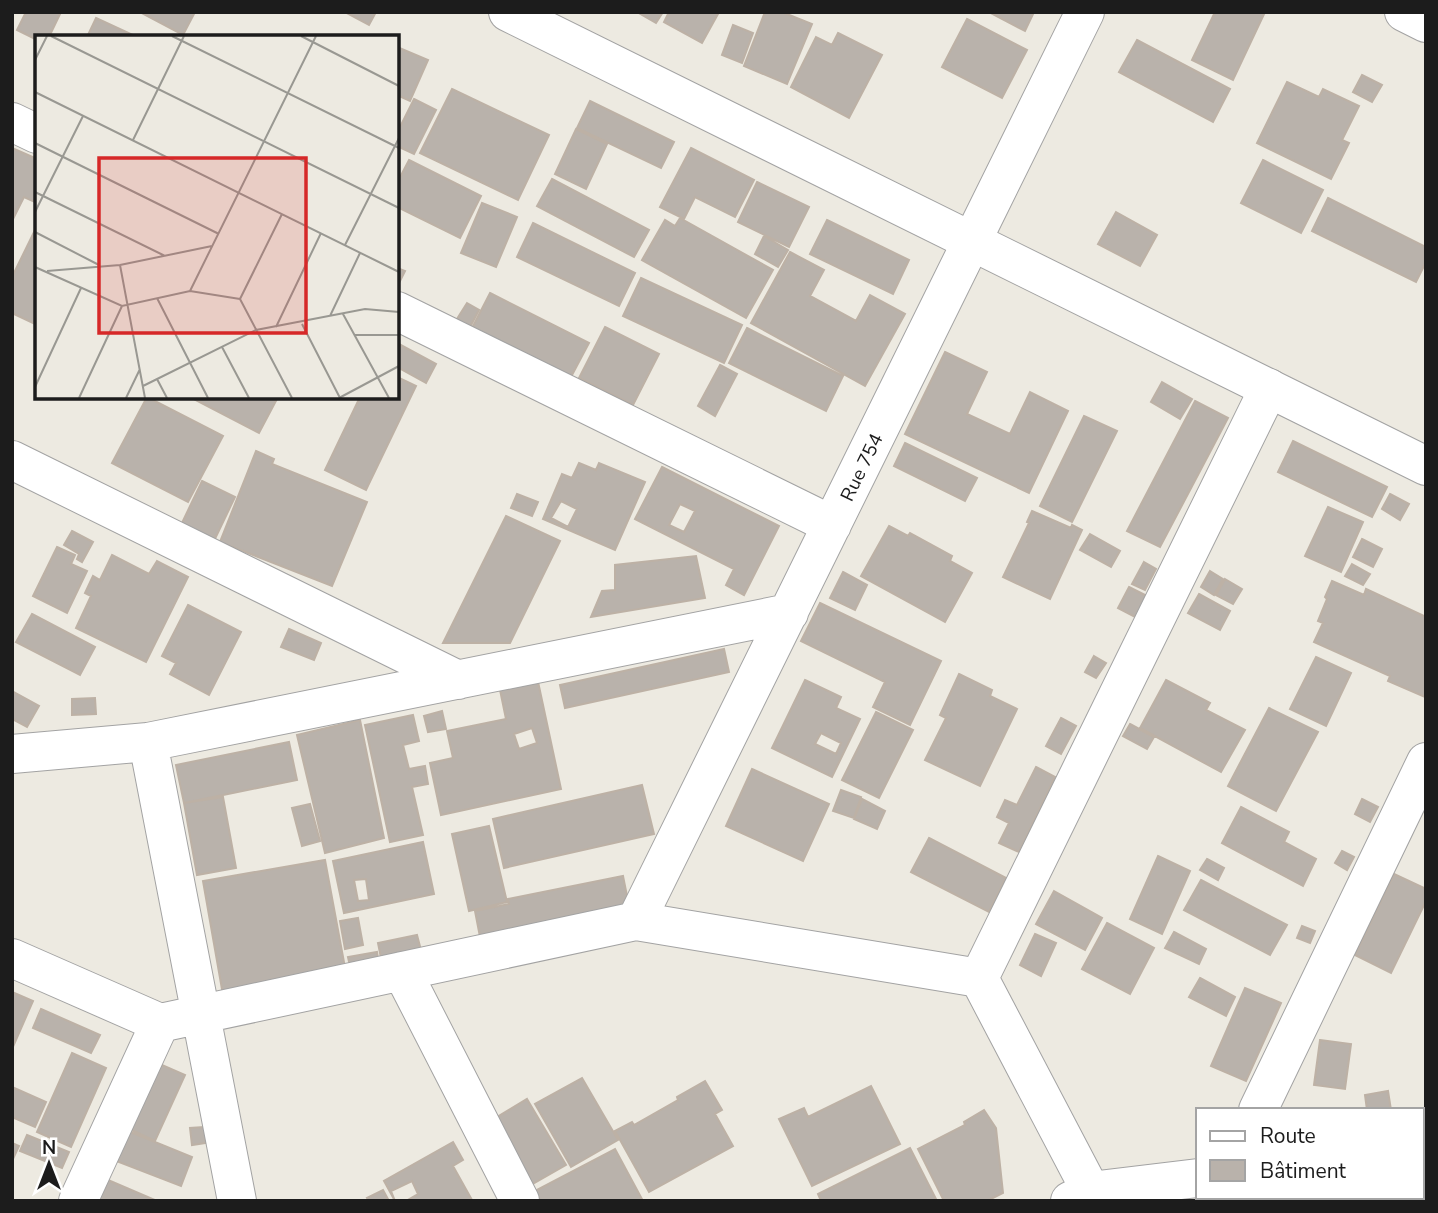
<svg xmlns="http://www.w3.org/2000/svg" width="1438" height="1213" viewBox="0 0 1438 1213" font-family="'Nunito Sans',sans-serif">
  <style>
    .building { fill: #b9b2ab; stroke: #bdb1a5; stroke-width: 2; fill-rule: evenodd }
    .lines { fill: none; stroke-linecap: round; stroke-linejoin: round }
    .minor-casing { stroke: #a3a3a3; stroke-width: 40 }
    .tertiary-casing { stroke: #a3a3a3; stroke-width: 40 }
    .minor { stroke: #fff; stroke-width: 38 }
    .tertiary { stroke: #fff; stroke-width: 38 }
    .labels { text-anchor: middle; stroke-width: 5; stroke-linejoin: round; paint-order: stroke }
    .street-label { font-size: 19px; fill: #1c1c1c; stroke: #fff }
    .inset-road { fill: none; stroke: #999892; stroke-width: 2 }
    .view { fill: #d62828; fill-opacity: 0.15; stroke: #d62828; stroke-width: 3.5 }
    .inset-edge { fill: none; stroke: #1c1c1c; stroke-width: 3.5 }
  </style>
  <rect width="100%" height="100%" fill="#edeae1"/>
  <path class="building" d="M26,12H61L49,37H37V40L17,30Z
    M140,12H195L183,35Z
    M345,12H376L369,25Z
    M637,12H663L656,23Z
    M669,12H714L718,14L702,43L664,22Z
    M765,12H782L812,24L787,84L744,66Z
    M989,12H1034L1025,31Z
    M1215,12H1265L1233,80L1192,60Z
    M96,18L137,37H87Z
    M967,19L1027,50L1002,98L942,67Z
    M733,25L753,33L742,63L722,55Z
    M838,33L882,55L849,118L791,87L816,37L832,45Z
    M1137,40L1230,89L1213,122L1119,72Z
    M397,47L428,60L410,101L397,95Z
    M1362,75L1382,85L1372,102L1353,92Z
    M1287,82L1319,97L1323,89L1359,106L1342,140L1349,143L1331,179L1257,143Z
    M452,89L549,135L518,200L420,153Z
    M414,99L436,110L414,154L397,146V133Z
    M590,101L674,142L661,168L577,128Z
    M576,129L607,144L586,189L555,174Z
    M12,148L37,159V203L24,197L12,221Z
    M691,148L754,180L735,217L695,197L684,219L660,207Z
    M409,160L481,196L460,238L397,207V183Z
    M1263,160L1323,190L1301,233L1241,203Z
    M552,179L649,230L634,257L537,206Z
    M757,182L809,207L789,247L738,222Z
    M1328,198L1426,247V262L1416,282L1312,231Z
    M482,203L517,217L496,267L461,253Z
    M1116,212L1157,235L1140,266L1098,244Z
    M680,218L773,270L746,318L642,260L665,220L675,226Z
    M827,220L909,260L893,294L810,254Z
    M533,223L635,273L619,306L517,257Z
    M37,226V325L12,313V277Z
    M764,236L788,250L778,267L755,254Z
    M790,252L824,270L810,296L856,321L870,295L905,314L865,386L751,323Z
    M397,268L405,271L397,287Z
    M641,278L742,325L724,363L623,316Z
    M490,293L589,343L571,377L472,328Z
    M467,303L479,310L470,327L457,319Z
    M605,327L659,354L633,405L579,378Z
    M747,328L843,376L826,411L729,363Z
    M397,343L436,364L426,383L397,367Z
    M945,352L987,372L967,414L1010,434L1030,392L1068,411L1029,493L905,434Z
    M720,365L737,374L715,416L698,406Z
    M397,377L416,386L366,490L325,470L360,397H397Z
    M1162,382L1192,399L1180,419L1151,402Z
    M147,397L223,436L188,502L112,463Z
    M190,397H278L259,433Z
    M1195,401L1228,418L1160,547L1127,531Z
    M1084,416L1117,431L1072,522L1040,506Z
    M1293,441L1387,487L1372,517L1278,472Z
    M905,443L977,478L965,501L894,466Z
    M256,451L274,459L272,464L367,502L332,586L220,542Z
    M579,463L596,470L599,463L645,482L615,550L543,519L562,474L572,478ZM561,501L577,509L568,527L551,518Z
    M662,467L779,526L744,595L726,585L734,569L635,519ZM680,504L695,511L684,532L669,525Z
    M202,481L235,497L214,541L181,525Z
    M517,494L538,502L532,516L511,508Z
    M1390,494L1409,504L1400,520L1382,509Z
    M1328,507L1363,522L1341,572L1305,556Z
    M1032,511L1071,528L1072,525L1082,530L1050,599L1003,577L1029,523L1027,522Z
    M506,516L560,541L510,643H443Z
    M889,526L908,536L910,533L952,556L950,561L972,573L945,622L861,576Z
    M72,531L93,542L82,562L77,559L79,554L64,545Z
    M1090,534L1120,551L1111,567L1080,550Z
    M1362,539L1382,549L1373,567L1353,557Z
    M57,547L75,555L71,564L87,571L67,613L33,596Z
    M112,555L149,574L157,561L188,577L146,662L76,628L91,596L85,593L93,576L100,580Z
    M696,556L705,598L591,617L602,591L615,590V565Z
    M1144,562L1156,569L1145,590L1132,584Z
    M1352,564L1370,574L1363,585L1345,576Z
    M1210,571L1223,579L1214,595L1201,587Z
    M843,572L867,585L855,610L830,598Z
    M1225,579L1242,589L1233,604L1216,595Z
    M1332,581L1364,595L1366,589L1426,617L1425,697L1388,681L1390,676L1314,642L1323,623L1318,621L1327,599L1325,597Z
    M1129,587L1147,596L1135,617L1118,608Z
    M1199,594L1230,611L1220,630L1188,613Z
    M820,603L941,661L910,725L873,707L885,682L801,641Z
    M188,605L241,632L209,695L170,674L176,663L162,656Z
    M32,614L95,647L80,675L16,642Z
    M289,629L321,643L314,660L281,647Z
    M724,649L729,672L565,708L560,685Z
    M1094,656L1106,663L1096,678L1085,672Z
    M1316,657L1351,673L1326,726L1290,709Z
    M959,674L992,690L990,696L1017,709L980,786L925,760L946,718L940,715Z
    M537,677L561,789L441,815L430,763L453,758L447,731L506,719L499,685ZM532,728L537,743L519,749L514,734Z
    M805,680L841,697L836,708L860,719L832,777L772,748ZM821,733L841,743L836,754L815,744Z
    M1166,680L1210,703L1206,710L1245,730L1221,772L1140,728Z
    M12,691L39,706L27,727L12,719Z
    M95,698L96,714L72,715V699Z
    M1269,708L1318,732L1276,811L1228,786Z
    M442,711L446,729L428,732L424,716Z
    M876,712L913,730L879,798L842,780Z
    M413,715L419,741L403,745L409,769L425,766L428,784L412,787L423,835L390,842L365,725Z
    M1061,718L1076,726L1061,754L1046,746Z
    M360,720L384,838L325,853L297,735Z
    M1130,724L1154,737L1147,749L1123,736Z
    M289,742L297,780L184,803L176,765Z
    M1036,767L1055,777L1019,852L999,843L1009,823L997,817L1005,800L1017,805Z
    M752,769L829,804L803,861L726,826Z
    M642,785L654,834L504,868L493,819Z
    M841,790L861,797L854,818L833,811Z
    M223,797L236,868L197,875L184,803Z
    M862,799L885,811L877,829L854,819Z
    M1362,799L1378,807L1370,822L1355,814Z
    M310,804L320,841L302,846L292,808Z
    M1241,807L1289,832L1284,842L1316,859L1303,886L1222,843Z
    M489,826L507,902L469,911L452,834Z
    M929,838L1006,878L989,912L911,872Z
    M423,842L434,894L344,913L333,861ZM366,879L369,900L358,901L354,880Z
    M1342,851L1354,857L1347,870L1335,863Z
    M1158,856L1190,871L1162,934L1130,919Z
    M1207,859L1224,868L1218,880L1200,870Z
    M325,860L346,973L223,995L203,881Z
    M1394,874L1426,889V901L1391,973L1355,955Z
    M623,876L630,911L481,942L475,911L509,904L508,899Z
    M1201,880L1287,925L1270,955L1184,910Z
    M1054,891L1102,918L1085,950L1036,924Z
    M358,918L363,945L345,949L340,921Z
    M1107,923L1154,948L1130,994L1082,969Z
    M1302,926L1315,931L1310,943L1297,938Z
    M1174,932L1206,949L1199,964L1165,948Z
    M1035,934L1056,943L1041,976L1020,965Z
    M417,935L422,954L382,963L378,943Z
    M377,952L379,965L351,971L348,957Z
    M1200,978L1235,997L1226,1016L1189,997Z
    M1245,988L1281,1003L1246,1081L1211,1066Z
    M12,992L33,1001L12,1049Z
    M41,1009L100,1035L91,1053L33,1028Z
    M1320,1040L1351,1044L1345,1089L1314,1085Z
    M72,1053L106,1068L71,1147L37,1132Z
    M155,1062L185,1075L155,1141L125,1127Z
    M582,1078L618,1140L571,1167L535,1104Z
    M705,1081L722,1110L715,1114L733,1146L649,1192L615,1131L632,1122L634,1125L678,1100L677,1097Z
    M871,1086L900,1144L812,1186L779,1119L804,1108L808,1117Z
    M12,1087L46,1102L35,1127L12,1117Z
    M1388,1091L1391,1110H1367L1365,1095Z
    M527,1099L566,1165L531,1185L492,1120Z
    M984,1110L996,1128L1003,1193L987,1201H944L918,1149L965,1125L964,1122Z
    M204,1127L206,1143L192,1145L190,1128Z
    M123,1129L192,1157L181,1186L111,1159Z
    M27,1135L69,1152L62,1168L20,1151Z
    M453,1142L463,1160L453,1166L472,1200L406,1201L418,1194L412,1181L391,1191L395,1201L384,1181Z
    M12,1143L19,1146L12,1161Z
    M910,1148L937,1201H821L818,1194Z
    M615,1149L643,1201H540L535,1191Z
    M108,1180L157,1201H99Z
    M383,1190L389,1201H369L367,1198Z"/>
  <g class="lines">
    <g class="minor-casing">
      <path id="minor" d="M1404,12L1426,23
        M12,122L37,134
        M397,311L832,525
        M12,460L458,680
        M148,742L237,1201
        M12,754L148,742L789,613
        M636,921L1085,12
        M12,958L160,1023L636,921L979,978
        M402,971L520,1201
        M979,978L1269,388
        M979,978L1096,1201
        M1258,1110L1426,762
        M1422,1173L1426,1180
        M78,1201L160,1023
        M1070,1201L1090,1191L1198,1178"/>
    </g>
    <g class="tertiary-casing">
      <path id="tertiary" d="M508,12L1426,466"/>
    </g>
    <use href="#minor" class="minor"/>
    <use href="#tertiary" class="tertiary"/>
  </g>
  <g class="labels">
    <g class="street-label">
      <text transform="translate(861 467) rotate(-64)" y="7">Rue 754</text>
    </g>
  </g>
  <g transform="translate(35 35)">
    <rect width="364" height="364" fill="#edeae1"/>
    <path class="inset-road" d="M16,1L364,173M137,1L364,113M266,1L364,51M0,25L12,1M0,57L364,237M98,105L149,1M0,108L184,199M0,157L130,221M0,177L48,81M0,197L64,230M310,210L364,103M85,230L110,363M0,232L87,271L155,256L205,264M12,236L85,230L177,211M155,256L281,1M122,263L173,363M205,264L257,363M205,264L247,179M308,279L354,363M295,281L325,218M267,289L305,363M241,292L286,198M320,300H364M187,312L214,363M122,344L132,363M108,351L221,295L330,274L364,277M0,352L46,253M44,363L87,271M91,363L105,334M304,363L364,331"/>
    <path class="view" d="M64,123H271V298H64Z"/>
    <rect width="364" height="364" class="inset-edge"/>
  </g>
  <rect width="1438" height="1213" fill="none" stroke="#1c1c1c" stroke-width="28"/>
  <rect x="1196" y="1108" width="228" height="91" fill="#ffffff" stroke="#a4a4a4" stroke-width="2"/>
  <rect x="1210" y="1131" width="35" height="10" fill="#ffffff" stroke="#a4a4a4" stroke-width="2"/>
  <text x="1260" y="1143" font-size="21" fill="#1c1c1c">Route</text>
  <rect x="1210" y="1160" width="35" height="21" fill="#b9b2ab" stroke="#a4a4a4" stroke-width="2"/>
  <text x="1260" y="1178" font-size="21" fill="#1c1c1c">Bâtiment</text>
  <g transform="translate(49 1164)" stroke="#ffffff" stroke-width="5" paint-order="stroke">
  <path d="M0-5L12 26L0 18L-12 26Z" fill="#1c1c1c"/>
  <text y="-10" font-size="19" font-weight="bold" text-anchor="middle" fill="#1c1c1c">N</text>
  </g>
</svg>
